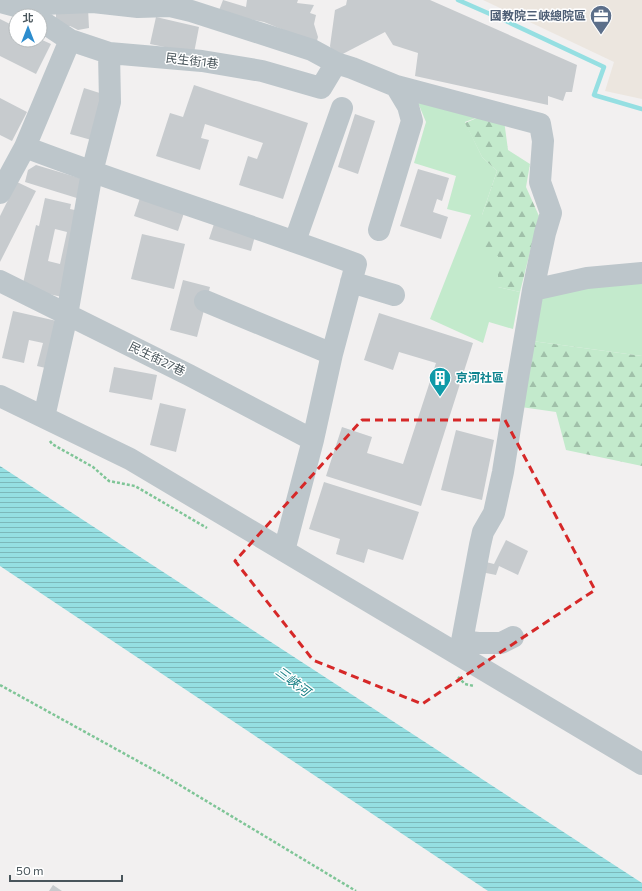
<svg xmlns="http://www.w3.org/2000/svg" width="642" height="891" viewBox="0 0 642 891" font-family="Commissioner,'Noto Sans TC',sans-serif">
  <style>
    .commercial { fill: #ece6df }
    .grass { fill: #c3eacc }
    .forest { fill: url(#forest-firs) }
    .water { fill: url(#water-rules) }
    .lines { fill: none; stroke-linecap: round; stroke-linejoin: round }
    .stream { stroke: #95dfe2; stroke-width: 4.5 }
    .building { fill: #c7cbce; fill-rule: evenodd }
    .path { stroke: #7fc597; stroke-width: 2.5; stroke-dasharray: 3 2; stroke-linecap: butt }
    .minor { stroke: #bdc6cb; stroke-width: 22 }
    .marked { fill: none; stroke: #d62828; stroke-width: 3; stroke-dasharray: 8 5; stroke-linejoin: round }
    .labels { text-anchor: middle; stroke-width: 3; stroke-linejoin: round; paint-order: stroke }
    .service-label { font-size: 12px; font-weight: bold; fill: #4e5e75; stroke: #fff; text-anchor: end }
    .street-label { font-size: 12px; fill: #49555b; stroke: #fff }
    .culture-label { font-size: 12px; font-weight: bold; fill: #0d838f; stroke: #fff; text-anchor: start }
    .water-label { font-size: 13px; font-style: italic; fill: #1a8186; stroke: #fff }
  </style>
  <defs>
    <pattern id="forest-firs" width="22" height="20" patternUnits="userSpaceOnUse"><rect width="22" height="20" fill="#c3eacc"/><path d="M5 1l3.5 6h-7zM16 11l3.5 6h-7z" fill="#a0c0a9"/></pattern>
    <pattern id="water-rules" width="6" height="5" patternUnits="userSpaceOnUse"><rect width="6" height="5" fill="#95dfe2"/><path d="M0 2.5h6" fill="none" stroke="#7cb8ba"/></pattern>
  </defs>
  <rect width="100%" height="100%" fill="#f2f0f0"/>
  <path class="commercial" d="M483,0H642V99L605,91L614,62Z"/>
  <path class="grass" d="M416,98L484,115L465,122L482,157L497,171L482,215L498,255V287L520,292L513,329L489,322L483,343L430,319L471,215L447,209L456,176L414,163L426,122Z
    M642,279V356L532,341L538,296Z"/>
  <path class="forest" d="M484,115L504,120L508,150L530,164L526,187L539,216L520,292L498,287V256L483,249L482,215L497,171L482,157L465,123Z
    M532,341L642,356V466L566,450L556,412L521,407Z"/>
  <path class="water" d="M0,466L642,883V891H488L0,566Z"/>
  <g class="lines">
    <path class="stream" d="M458,0L506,21L604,67L594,95L642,109"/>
  </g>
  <path class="building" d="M223,0L246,7L247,0H298L297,3L314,5L310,13L316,15L314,24L318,37L315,48L308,40L264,22L218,13Z
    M347,0H430L577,65L572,92H566L563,101L548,96V105L415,76L418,53L393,45L385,32L333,59L330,46L335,10L346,5Z
    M88,8L89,28L78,30L70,26H56V13Z
    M156,17L199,27L194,53L150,44Z
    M0,19L16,27V40H40V39L51,44L36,74L0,56Z
    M194,85L308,123L283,199L239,185L248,156L257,159L263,143L205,124L201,138L209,140L200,170L156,156L170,113L183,117Z
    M84,88L109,96L95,141L70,134Z
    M0,98L27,112L12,141L0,135Z
    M355,114L375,121L358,174L338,167Z
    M36,165L86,180L80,199L25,182L28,170Z
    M418,169L449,178L442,201L437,199L433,212L448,217L441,239L400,226Z
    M17,182L36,191L0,262V216Z
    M45,198L71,204L70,209L90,213L71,299L22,288L36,225L39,226ZM55,229L67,232L60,264L48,261Z
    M140,198L184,213L178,231L134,216Z
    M214,224L255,236L251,251L209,239Z
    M142,234L185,244L174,289L131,279Z
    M183,280L210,287L197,337L170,330Z
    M13,311L70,324L59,371L37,366L43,343L29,340L24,363L2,358Z
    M379,313L473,343L421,506L326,476L342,427L372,437L367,453L403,464L436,363L399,352L393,370L364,360Z
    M114,367L157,375L152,400L109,392Z
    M160,403L186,409L176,452L150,445Z
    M456,430L494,440L482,500L441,490Z
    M324,482L419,512L403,560L368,549L364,563L336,554L340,539L309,529Z
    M506,540L528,551L518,575L499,566L496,575L481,572L482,561L494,564Z
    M53,885L62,891H49Z"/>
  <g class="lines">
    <path class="path" d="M50,441L52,444L93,467L109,481L135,486L207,528
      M458,677L465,684L474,686
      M0,685L163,775L356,891"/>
    <path class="minor" d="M0,2L27,9L35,16
      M27,9L42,4L93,2L138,7L170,6L191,11L312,50L336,63L352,68L396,86L540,124L543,141L540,182L551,213L545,233L533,290L518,378L503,472L494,513L483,532L480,545L462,641L458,654
      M40,20L70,40L109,53L202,61L262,71L321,88L336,63
      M25,147C135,189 247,223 356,264L332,354L313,440L284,551
      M0,193L25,147L70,40
      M379,230L412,121L408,106L396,86
      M295,241L342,108
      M0,281L189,375L313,440
      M351,282L394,295
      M533,290L587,278L642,273
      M205,301L332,354
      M0,396L130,459L642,764
      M44,417L67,315L92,172L110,102L109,53
      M462,641L478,643H501L513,637"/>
  </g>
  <path class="marked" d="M362,420H505L595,590L422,704L313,660L235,561Z"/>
  <defs>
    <g id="office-pin" transform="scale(1.15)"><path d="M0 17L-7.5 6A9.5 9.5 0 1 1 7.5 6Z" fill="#5c6f8a" stroke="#fff"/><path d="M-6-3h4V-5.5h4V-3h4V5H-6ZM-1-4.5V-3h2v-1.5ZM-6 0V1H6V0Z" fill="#fff"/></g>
    <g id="building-pin" transform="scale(1.15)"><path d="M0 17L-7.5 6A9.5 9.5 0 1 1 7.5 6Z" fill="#0f9aa8" stroke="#fff"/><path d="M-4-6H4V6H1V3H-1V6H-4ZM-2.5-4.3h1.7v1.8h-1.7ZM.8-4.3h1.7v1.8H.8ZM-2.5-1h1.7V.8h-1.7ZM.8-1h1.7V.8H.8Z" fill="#fff"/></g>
  </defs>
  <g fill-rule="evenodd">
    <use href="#office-pin" x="601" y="16"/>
    <use href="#building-pin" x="440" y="378"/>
  </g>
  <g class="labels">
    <g class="service-label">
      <text x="586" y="20">國教院三峽總院區</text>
    </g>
    <g class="street-label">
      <text transform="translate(192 61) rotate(7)" y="4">民生街1巷</text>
      <text transform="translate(157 359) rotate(26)" y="4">民生街27巷</text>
    </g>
    <g class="culture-label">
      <text x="456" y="382">京河社區</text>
    </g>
    <g class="water-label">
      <text transform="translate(293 681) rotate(37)" y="5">三峽河</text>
    </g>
  </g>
  <g transform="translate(28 28)"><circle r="19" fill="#ffffff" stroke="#b6bbbd"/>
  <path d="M0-3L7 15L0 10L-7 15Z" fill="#2d8dce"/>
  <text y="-6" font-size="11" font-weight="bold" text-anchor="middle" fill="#49555b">北</text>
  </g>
  <path d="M10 875v6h112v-6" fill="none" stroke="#49555b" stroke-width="2"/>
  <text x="16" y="875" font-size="12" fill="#49555b" stroke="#ffffff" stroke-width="3" paint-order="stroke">50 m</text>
</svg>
